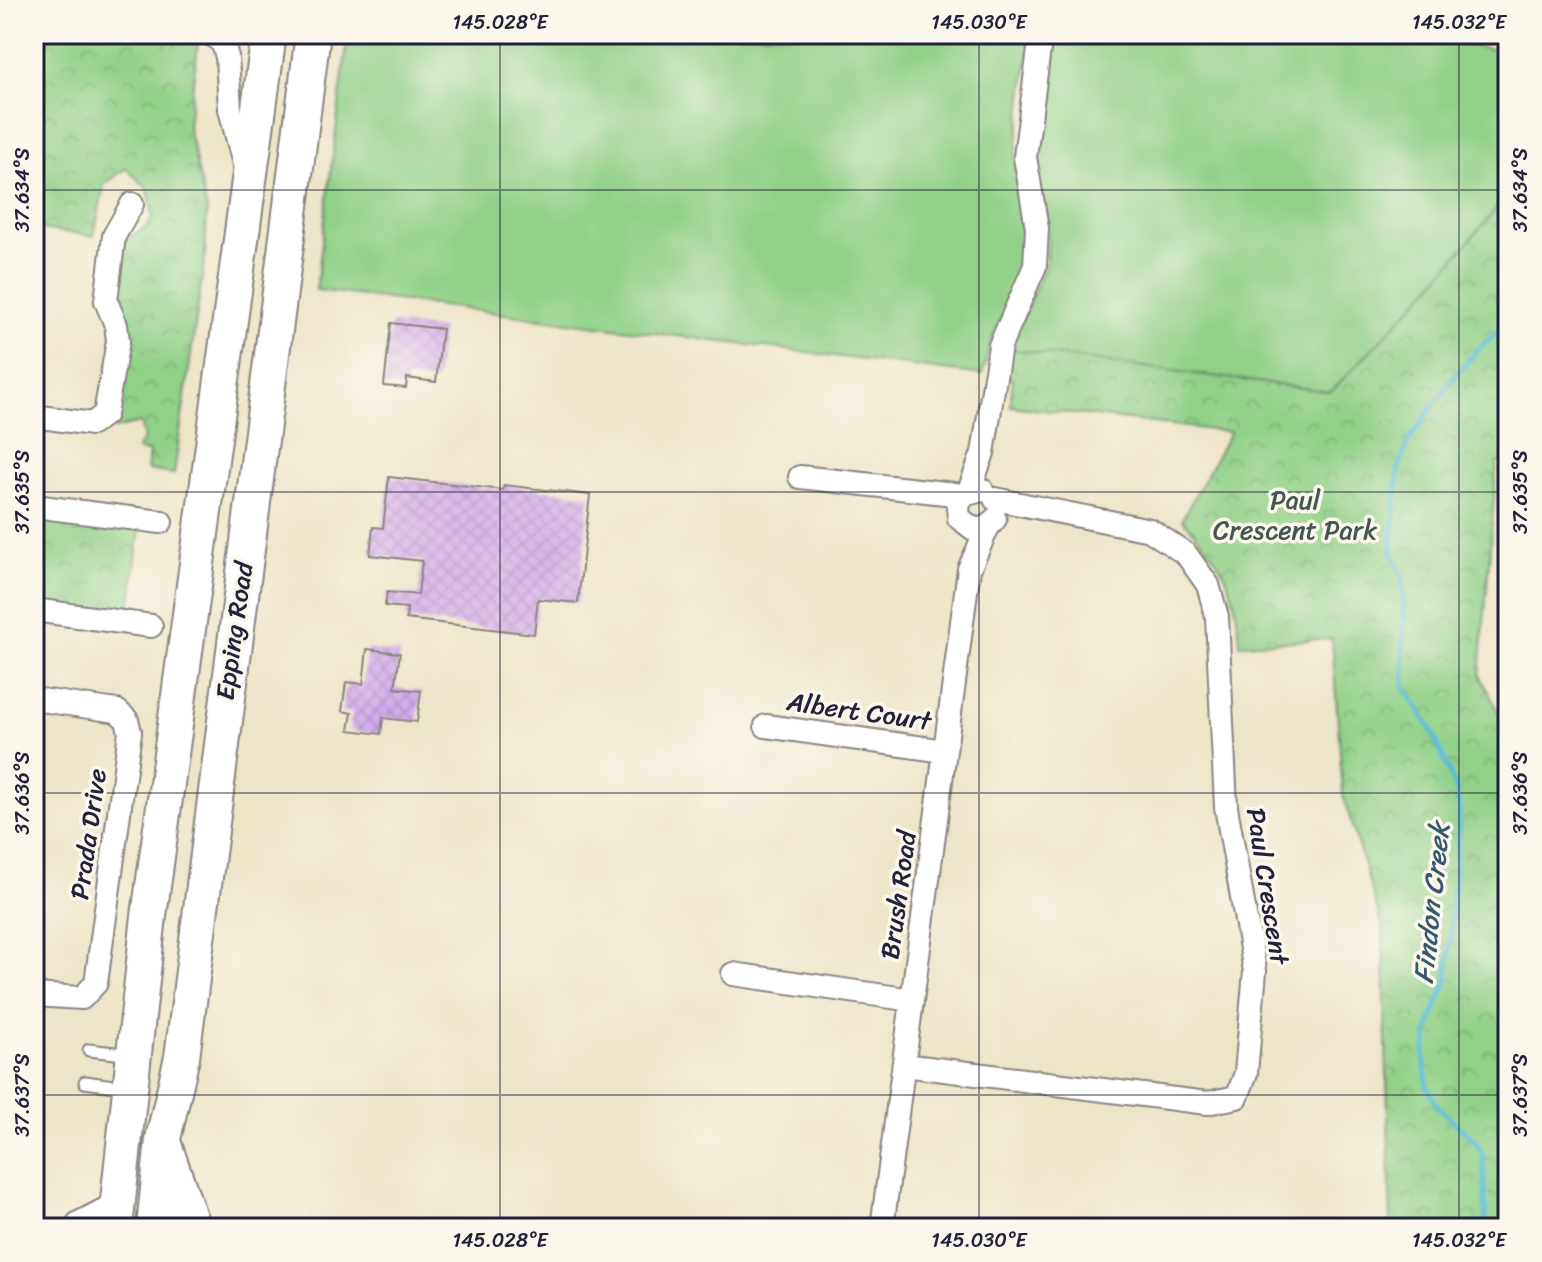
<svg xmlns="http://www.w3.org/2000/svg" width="1542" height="1262" viewBox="0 0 1542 1262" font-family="Sriracha,sans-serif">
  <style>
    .grass { fill: #90d087; stroke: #597961; stroke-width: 2 }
    .park { fill: url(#park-crowns); stroke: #597961; stroke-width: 2 }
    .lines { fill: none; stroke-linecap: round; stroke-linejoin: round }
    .stream { stroke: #58bbd6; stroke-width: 5 }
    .building { fill: url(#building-cross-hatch) }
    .lane-casing { stroke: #888481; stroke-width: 15 }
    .street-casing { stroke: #888481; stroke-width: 26 }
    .secondary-casing { stroke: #888481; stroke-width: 36 }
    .primary-casing { stroke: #888481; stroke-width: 38 }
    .lane { stroke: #fff; stroke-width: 11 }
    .street { stroke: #fff; stroke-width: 22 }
    .secondary { stroke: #fff; stroke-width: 32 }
    .primary { stroke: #fff; stroke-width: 34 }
    .ticks { fill: none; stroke: #22223b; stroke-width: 2; stroke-opacity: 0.45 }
    .labels { text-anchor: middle; stroke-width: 7; stroke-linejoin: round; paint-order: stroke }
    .park-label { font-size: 26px; fill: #435652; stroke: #fbf7ec }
    .street-label { font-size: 26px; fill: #22223b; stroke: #fbf7ec }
    .water-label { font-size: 28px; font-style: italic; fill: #355871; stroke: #fbf7ec }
    .neatline { fill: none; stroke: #22223b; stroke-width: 3 }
    .ticks-label { font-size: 20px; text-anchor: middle; fill: #22223b }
  </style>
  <defs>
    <pattern id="park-crowns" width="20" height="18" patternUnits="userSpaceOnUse" patternTransform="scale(2)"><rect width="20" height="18" fill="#90d087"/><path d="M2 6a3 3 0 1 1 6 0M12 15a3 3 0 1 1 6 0" fill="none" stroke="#7cb275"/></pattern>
    <pattern id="building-cross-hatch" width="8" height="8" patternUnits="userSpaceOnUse" patternTransform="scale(2)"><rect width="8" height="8" fill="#d2a9eb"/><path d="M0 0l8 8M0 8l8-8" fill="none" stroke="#b491ca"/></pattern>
  </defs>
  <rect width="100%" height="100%" fill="#fbf7ec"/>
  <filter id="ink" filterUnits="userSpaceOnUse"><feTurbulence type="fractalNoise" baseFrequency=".0125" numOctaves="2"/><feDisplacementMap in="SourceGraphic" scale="16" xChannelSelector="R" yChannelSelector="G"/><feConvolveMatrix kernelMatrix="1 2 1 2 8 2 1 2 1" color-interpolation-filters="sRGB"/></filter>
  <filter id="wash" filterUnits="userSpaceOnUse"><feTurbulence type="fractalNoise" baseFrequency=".006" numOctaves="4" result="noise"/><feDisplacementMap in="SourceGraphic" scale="32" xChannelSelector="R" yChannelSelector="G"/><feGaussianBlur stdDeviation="1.8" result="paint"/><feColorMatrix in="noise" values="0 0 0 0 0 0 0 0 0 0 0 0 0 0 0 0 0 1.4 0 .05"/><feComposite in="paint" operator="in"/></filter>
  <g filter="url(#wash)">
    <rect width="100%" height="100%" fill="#ede5c7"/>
    <path class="grass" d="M348,34H1031L1015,160L1028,247L1021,276L990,343L982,375L316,290Z
      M1051,34H1386L1508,51V195L1427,291L1332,392L1009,349L1046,264L1048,236L1035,157Z"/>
    <path class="park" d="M34,34H186L198,42L188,126L207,211L205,256L174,474L147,470L149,452L137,450L144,437L140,423L115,429L126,344L115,296L126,239L147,227L153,217L148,189L126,168L104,185L94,236L40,229L34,233Z
      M1508,195V463L1497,462L1480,675L1508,731V1228H1391L1383,929L1343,795L1332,639L1240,644C1236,585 1223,561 1182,519L1230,432L1010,406L1013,379L1003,377L1009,349L1331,392L1427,291Z
      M34,506L141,520L129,616L34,603Z"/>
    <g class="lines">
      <path class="stream" d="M1486,1228L1483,1156L1476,1142L1438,1107L1427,1086L1424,1055L1431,1020L1447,981L1460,810L1455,786L1433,733L1404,685L1403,577L1391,550L1395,509L1399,465L1409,440L1451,381L1482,345L1508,324"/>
    </g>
    <g id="blocks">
      <path class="building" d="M391,323L442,329L436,382L407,378L406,388L384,386Z
        M389,477L503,490L504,485L590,495L578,603L538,599L534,634L406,619L407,608L385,606L387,592L418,595L422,561L370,555L373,527L383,528Z
        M367,649L400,653L395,688L421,691L417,722L383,718L381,734L349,730L352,713L342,711L346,682L363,684Z"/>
    </g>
  </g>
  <g filter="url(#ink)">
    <use href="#blocks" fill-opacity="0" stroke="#888481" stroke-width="2"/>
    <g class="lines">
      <g class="lane-casing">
        <path id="lane" d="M89,1050L132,1055
          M85,1082L128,1088"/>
      </g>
      <g class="street-casing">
        <path id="street" d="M212,34L223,44L227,57L230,109L245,168
          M34,416L92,424L105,414L118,341L116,325L106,301L114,236L132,204
          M800,477L963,495
          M982,490L963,495L958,506L959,518L975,530L988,527L995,519
          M969,491L983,453L1000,346L1035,266L1037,228L1025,157L1041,34
          M34,506L161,522
          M34,610L151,626
          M34,699L117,711L127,720L130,732L96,983L82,998L34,995
          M766,726L945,751
          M733,974L912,1000
          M904,1065L1207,1103L1237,1097L1246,1073L1255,971L1226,807L1217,617L1208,585L1186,554L1150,530L995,499
          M882,1228L969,569L988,527"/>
      </g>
      <g class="secondary-casing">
        <path id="secondary" d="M163,1139L194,1228"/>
      </g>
      <g class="primary-casing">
        <path id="primary" d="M82,1228L117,1210
          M115,1228L149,916L269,34
          M154,1228L163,1139L182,1057L313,34"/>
      </g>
      <use href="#lane" class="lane"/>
      <use href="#street" class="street"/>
      <use href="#secondary" class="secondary"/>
      <use href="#primary" class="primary"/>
    </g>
  </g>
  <path class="ticks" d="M500,34V1228M979,34V1228M1459,34V1228M34,190H1508M34,492H1508M34,793H1508M34,1095H1508"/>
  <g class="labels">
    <g class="park-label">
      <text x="1295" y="509">Paul<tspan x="1295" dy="30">Crescent Park</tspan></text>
    </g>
    <g class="street-label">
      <text transform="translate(234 631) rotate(-82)" y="9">Epping Road</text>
      <text transform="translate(859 711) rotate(8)" y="9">Albert Court</text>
      <text transform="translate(88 834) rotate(-82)" y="9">Prada Drive</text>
      <text transform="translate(1268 886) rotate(81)" y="9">Paul Crescent</text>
      <text transform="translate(898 895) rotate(-82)" y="9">Brush Road</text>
    </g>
    <g class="water-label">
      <text transform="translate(1431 903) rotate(-84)" y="10">Findon Creek</text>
    </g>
  </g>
  <rect width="1542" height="1262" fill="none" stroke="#fbf7ec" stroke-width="88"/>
  <rect x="44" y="44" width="1454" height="1174" class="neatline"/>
  <g class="ticks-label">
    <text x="500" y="29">145.028°E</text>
    <text x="979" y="29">145.030°E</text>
    <text x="1459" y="29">145.032°E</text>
    <text transform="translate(22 190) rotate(-90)" y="7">37.634°S</text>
    <text transform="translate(1520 190) rotate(-90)" y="7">37.634°S</text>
    <text transform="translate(22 492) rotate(-90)" y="7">37.635°S</text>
    <text transform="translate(1520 492) rotate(-90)" y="7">37.635°S</text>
    <text transform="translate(22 793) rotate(-90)" y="7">37.636°S</text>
    <text transform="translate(1520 793) rotate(-90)" y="7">37.636°S</text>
    <text transform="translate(22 1095) rotate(-90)" y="7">37.637°S</text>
    <text transform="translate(1520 1095) rotate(-90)" y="7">37.637°S</text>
    <text x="500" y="1247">145.028°E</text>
    <text x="979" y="1247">145.030°E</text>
    <text x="1459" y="1247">145.032°E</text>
  </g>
</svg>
